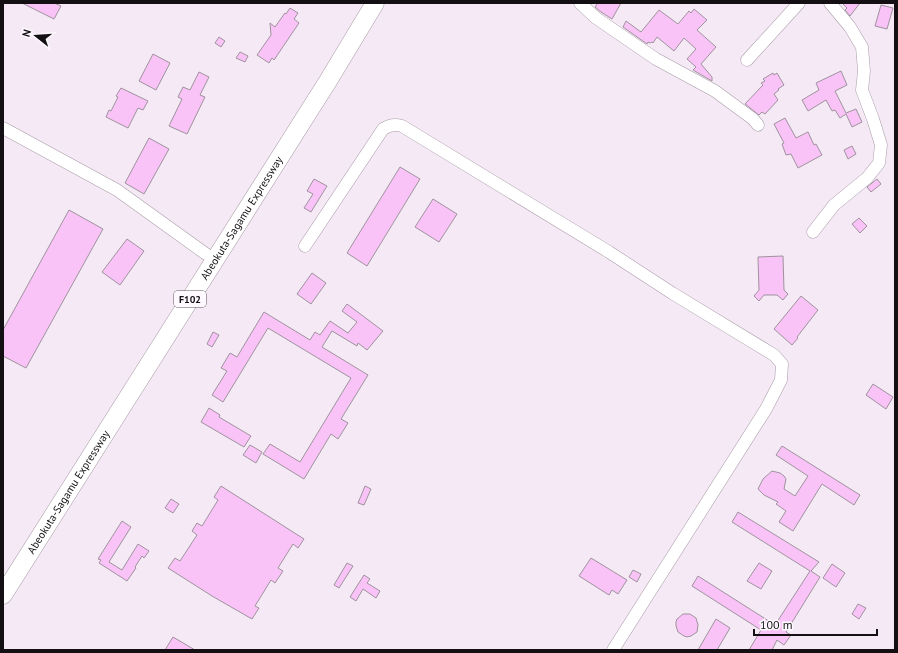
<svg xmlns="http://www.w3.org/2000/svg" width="898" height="653" viewBox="0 0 898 653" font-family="'PT Sans',sans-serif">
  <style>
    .building { fill: #f9c3f7; stroke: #9e939d }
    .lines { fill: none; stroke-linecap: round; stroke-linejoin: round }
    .minor-casing { stroke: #a89ca7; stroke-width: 13 }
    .highway-casing { stroke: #a89ca7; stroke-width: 19 }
    .minor { stroke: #fff; stroke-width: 12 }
    .highway { stroke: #fff; stroke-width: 18 }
    .labels { text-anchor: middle; stroke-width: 3; stroke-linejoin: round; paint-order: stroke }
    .shield { fill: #fef9fe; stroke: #5a5559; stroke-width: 1 }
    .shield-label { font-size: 10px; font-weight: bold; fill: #130f12 }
    .street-label { font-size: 11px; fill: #130f12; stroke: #fef9fe }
  </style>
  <rect width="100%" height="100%" fill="#f5e9f5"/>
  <path class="building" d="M22,3H54L61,6L54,19Z
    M598,3H621L612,19L601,12L595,7Z
    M842,3H860L850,16L845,10L847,8Z
    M881,5L893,8L887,29L875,26Z
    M290,8L298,13L294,19L299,23L274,60L272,58L269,63L257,55L271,35L270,23L275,27L285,13L286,14Z
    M694,9L707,20L697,30L716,47L701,64L712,77V81L693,70L696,67L687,59L696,49L684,38L674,51L657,37L653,43L652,42L650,43L648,42L647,44L623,27L626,21L641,32L659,10L678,24L689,11L691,13Z
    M219,37L225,41L221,47L215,43Z
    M240,52L248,56L245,62L236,58Z
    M153,54L170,63L156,90L139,81Z
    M841,71L847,85L835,91L846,113L856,109L862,122L852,127L846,114L840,118L835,110L832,111L826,100L808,111L802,100L819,90L816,83Z
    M199,72L209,77L200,95L205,97L187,134L169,126L182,99L178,97L183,87L190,90Z
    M773,73L774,75L777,73L784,85L778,89L779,90L774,94L778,100L765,114L762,112L759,115L745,104L763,85L761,83L765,81L763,79Z
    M121,88L148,101L143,110L138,108L128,128L106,117L109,110L111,111L118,97L116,96Z
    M785,118L796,138L808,132L814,145L816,144L822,155L798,168L791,154L786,155L782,144L784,143L774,124Z
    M149,138L169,149L144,194L125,183Z
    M852,146L856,154L848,159L844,150Z
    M400,167L420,179L367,266L347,253Z
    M314,179L327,186L311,212L304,208L313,194L307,191Z
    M877,179L881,184L871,192L867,187Z
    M433,199L457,214L439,242L415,227Z
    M69,210L103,229L26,368L3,356V330Z
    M859,218L867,226L860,233L852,224Z
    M127,239L144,251L120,285L102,272Z
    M783,256L784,290L788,294L783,300L777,295H764L759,301L754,296L759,290L758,257Z
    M312,273L326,283L311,304L297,294Z
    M801,296L818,310L797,337L798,338L792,345L774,329Z
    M347,304L383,331L367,350L358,343L357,346L332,331L322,347L368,375L341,419L348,423L338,439L331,434L304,479L263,454L270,444L300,462L351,378L268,328L223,402L212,395L227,371L221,368L230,353L237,357L264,312L310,340L315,332L320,335L330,321L348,333L357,322L342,311Z
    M213,332L219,335L212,347L207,344Z
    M873,384L893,397L886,409L866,395Z
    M209,408L220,415L219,417L251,436L244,447L201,422Z
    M250,445L262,452L256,463L243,455Z
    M782,446L860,495L854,505L822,484L793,531L779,522L786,511L776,504L778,502L764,495L758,489L763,479L772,471L780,473L784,476L786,479L784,489L795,496L808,476L776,455Z
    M221,486L304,539L298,548L293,544L278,568L283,571L275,583L271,580L255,606L259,608L252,619L212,596L168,568L175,558L180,561L197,535L192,531L197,523L202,526L218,500L214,497Z
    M365,486L371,489L364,505L358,503Z
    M171,499L179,504L173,513L165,508Z
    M738,512L819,562L811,571L820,577L786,632L791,635L784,645L777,640L772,650H749L761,630L692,586L698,576L775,625L810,571L732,522Z
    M122,521L131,527L109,562L122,570L138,544L149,551L144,558L142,556L135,567L136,568L127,581L99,563L101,560L98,559Z
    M591,558L627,580L618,594L612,590L609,595L579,576Z
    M347,563L353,566L339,588L334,585Z
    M759,563L772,571L761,589L747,581Z
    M832,564L845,573L836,587L823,578Z
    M633,570L641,574L637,582L629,577Z
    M364,575L370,579L367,583L380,591L376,598L363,589L356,601L350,597Z
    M858,604L866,608L859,619L852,614Z
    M683,614H690L696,618L698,625L697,632L691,636L687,637L684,636L678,632L676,626V622L677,619Z
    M716,619L730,628L717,650H698Z
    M173,637L195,650H165Z"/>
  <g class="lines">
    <g class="minor-casing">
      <path id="minor" d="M580,3L596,18L656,59L715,91L753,119L758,125
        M747,60L799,3
        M3,128L117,190L206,254
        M813,232L834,205L867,178L879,163L881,145L873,119L862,90L864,71L862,47L850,27L830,3
        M305,246L383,129C390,125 394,124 402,126L609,252L672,293L774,355L782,364L781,380L766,409L613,650"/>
    </g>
    <g class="highway-casing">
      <g id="highway">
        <path id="s1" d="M3,595L328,81L375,3"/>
      </g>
    </g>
    <use href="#minor" class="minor"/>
    <use href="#highway" class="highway"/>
  </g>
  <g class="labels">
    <rect class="shield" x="174" y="291" width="32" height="16" rx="3"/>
    <g class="shield-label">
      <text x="190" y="303">F102</text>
    </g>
    <g class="street-label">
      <text dy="4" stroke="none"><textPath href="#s1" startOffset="446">Abeokuta-Sagamu Expressway</textPath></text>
      <text dy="4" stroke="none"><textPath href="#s1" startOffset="122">Abeokuta-Sagamu Expressway</textPath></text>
    </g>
  </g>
  <rect width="898" height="653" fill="none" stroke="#130f12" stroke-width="8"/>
  <g transform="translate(36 36) rotate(287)" stroke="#fef9fe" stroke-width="3" paint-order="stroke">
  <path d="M0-3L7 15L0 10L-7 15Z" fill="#130f12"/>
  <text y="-6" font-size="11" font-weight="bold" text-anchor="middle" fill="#130f12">N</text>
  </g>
  <path d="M754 629v6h123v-6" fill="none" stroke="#130f12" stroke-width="2"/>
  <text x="760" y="629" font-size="12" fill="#130f12" stroke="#fef9fe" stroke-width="3" paint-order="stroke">100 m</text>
</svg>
